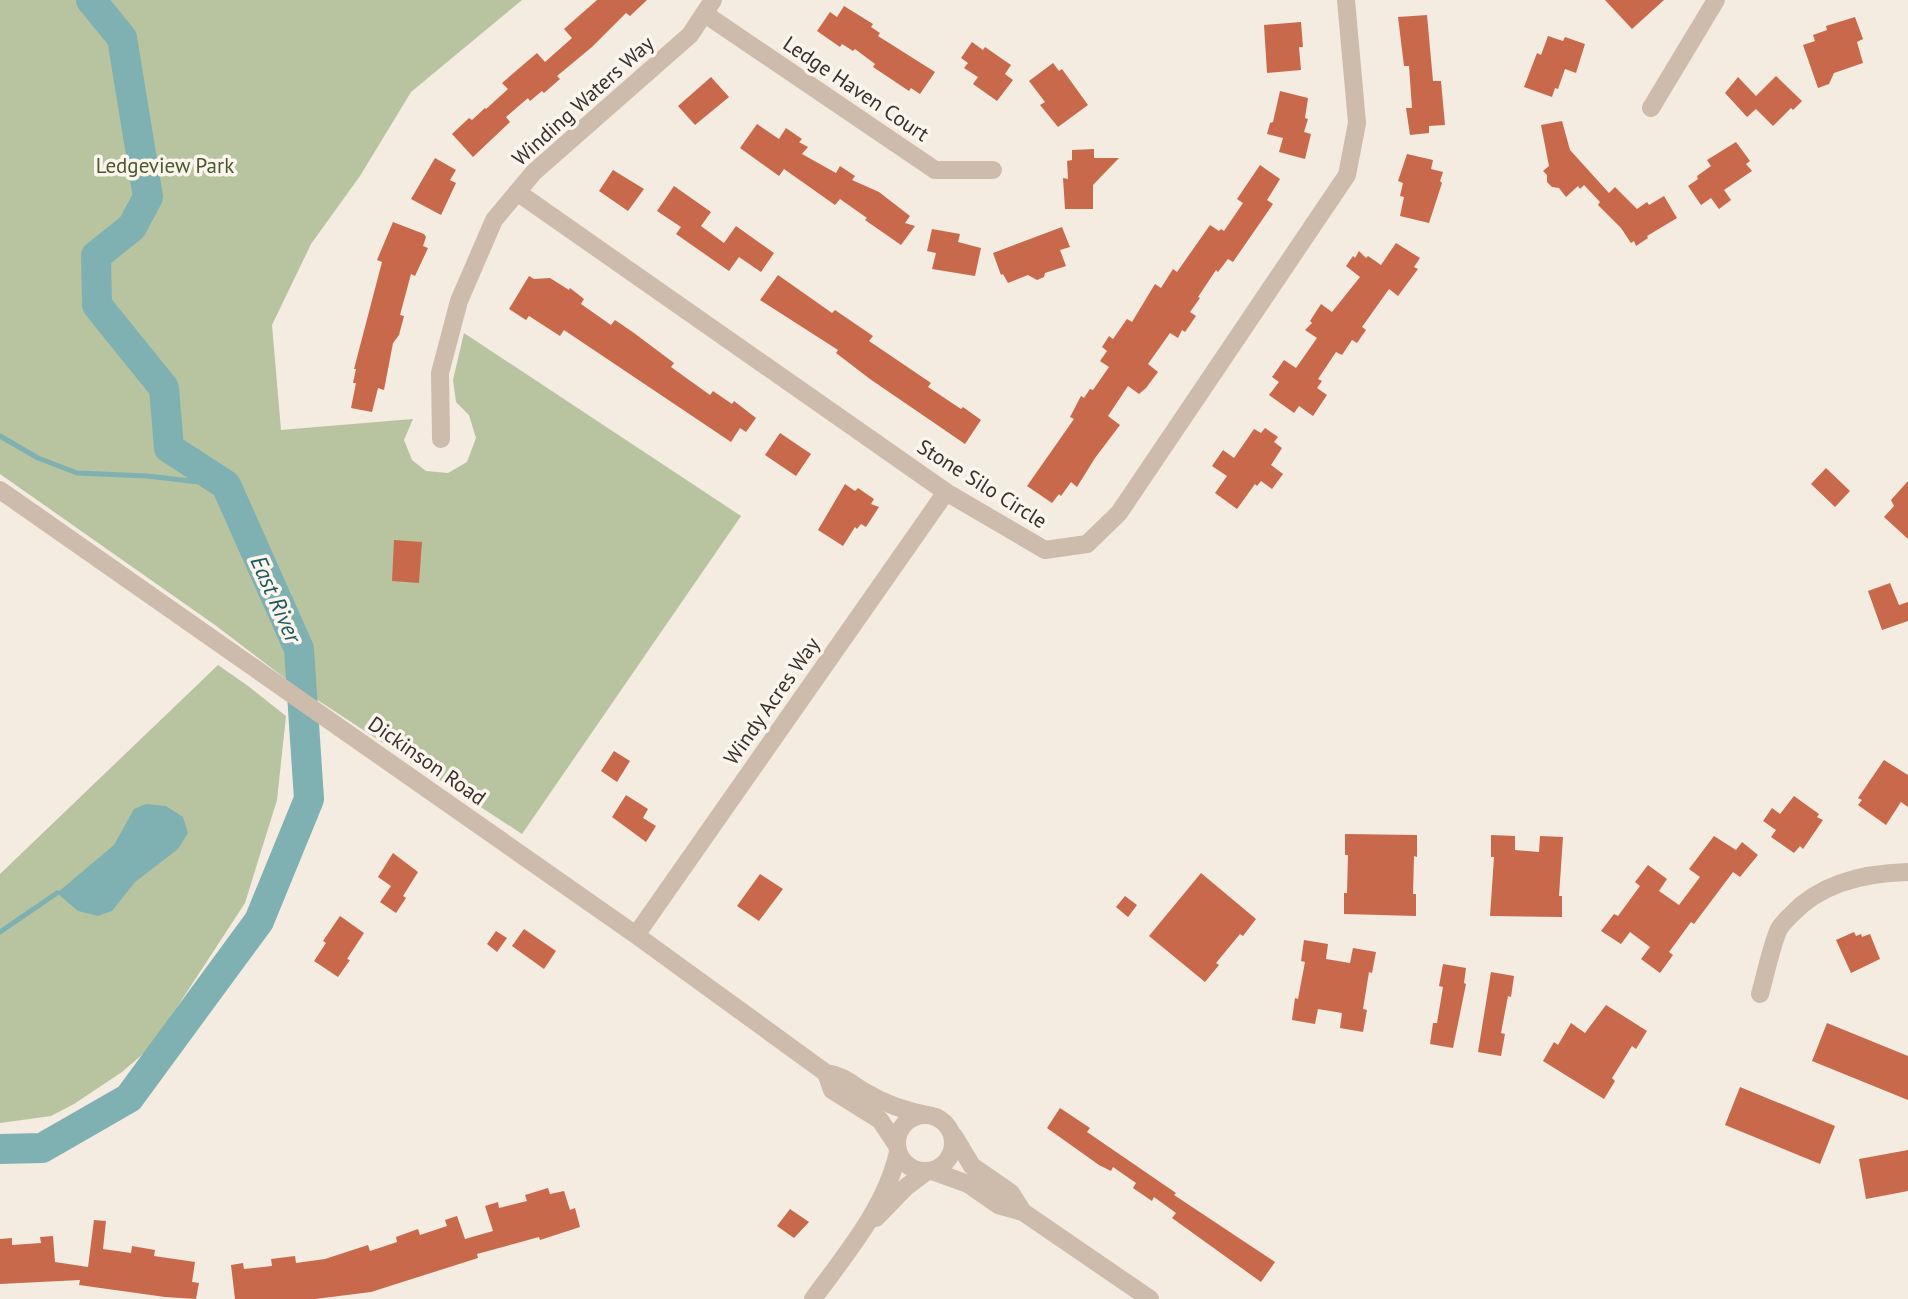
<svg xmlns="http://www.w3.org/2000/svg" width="1908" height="1299" viewBox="0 0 1908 1299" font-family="'PT Sans',sans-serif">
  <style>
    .green { fill: #b8c4a0 }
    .water { fill: #7fb0b2 }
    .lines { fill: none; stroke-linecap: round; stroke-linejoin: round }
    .stream { stroke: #7fb0b2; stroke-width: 5 }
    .river { stroke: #7fb0b2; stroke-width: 30 }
    .building { fill: #c8694b }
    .minor { stroke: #cdbbac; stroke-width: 18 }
    .labels { text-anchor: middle; stroke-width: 7; stroke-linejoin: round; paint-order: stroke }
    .street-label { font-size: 21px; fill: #3b302b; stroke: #fbf5ee }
    .park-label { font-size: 21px; fill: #4a5a2e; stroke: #fbf5ee }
    .water-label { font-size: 23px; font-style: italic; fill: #1f5a5e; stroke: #fbf5ee }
  </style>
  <rect width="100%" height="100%" fill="#f4ebe1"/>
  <path class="green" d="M0,0H522L411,92L360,176L311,244L272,325L281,430L413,419L404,440L412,460L426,471L448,473L467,462L476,438L469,415L456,402L453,380L464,333L741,516L522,834L290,682L215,625L0,474Z
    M218,665L248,686L286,716L277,800L245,903L151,1047L122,1072L74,1104L51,1116L0,1123V874Z"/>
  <path class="water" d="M146,804L166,806L183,817L188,833L178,849L135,882L112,911L98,916L78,911L57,893L114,845L134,809Z"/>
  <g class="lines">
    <path class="stream" d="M0,436L38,458L77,473L147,476L226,485
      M0,932L57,893"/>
    <path class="river" d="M0,1149L42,1148L129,1098L259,921L309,799L299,649L226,485L169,448L164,388L97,305L96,256L132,227L148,197L122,38L91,0"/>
  </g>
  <path class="building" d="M597,0H647L630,16L626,13L592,47L557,76L560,79L544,93L542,91L530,101L528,98L506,117L510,122L473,157L452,134L469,118L472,120L485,108L486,109L508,89L502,83L537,53L545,62L572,38L564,29Z
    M1605,0H1664L1632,29Z
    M844,6L873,24L871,27L880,33L878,36L935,72L920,94L911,88L909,91L873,67L875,64L855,49L853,51L842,44L840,47L817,31L830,12L837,17Z
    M1427,15L1433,81H1441L1445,125L1429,126V133L1410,135L1406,108H1412L1409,66H1404L1398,17Z
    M1855,17L1863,39L1857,42L1863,63L1834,73L1829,84L1818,88L1803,45L1815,41L1813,35L1827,30L1826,26Z
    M1301,22L1303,47H1299L1301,70L1267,73L1264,25Z
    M1548,36L1563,41L1565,37L1585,44L1576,73L1565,69L1558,89L1555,88L1552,97L1524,87L1537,53L1541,55Z
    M972,42L983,50L985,47L1011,65L1005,74L1013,80L997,101L973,84L978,77L964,68L968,63L961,58Z
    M1053,63L1059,71L1062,69L1088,105L1058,127L1040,105L1045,102L1029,81Z
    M1776,76L1802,101L1793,110L1791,108L1773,126L1756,109L1747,117L1725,93L1738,77L1756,96Z
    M711,77L729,97L695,125L678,106Z
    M1280,91L1308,98L1305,118L1308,119L1304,132L1311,134L1305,159L1279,152L1283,138L1267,134L1270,123L1273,122Z
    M1562,121L1570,150L1609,193L1615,187L1637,209L1647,202L1649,205L1664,196L1677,218L1647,236L1648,238L1636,246L1634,241L1631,243L1621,228L1598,205L1600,202L1584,185L1580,189L1578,186L1566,197L1559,188L1552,187L1547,182V175L1543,171L1549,166L1541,125Z
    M757,124L779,139L786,128L802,139L799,142L808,147L802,154L836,173L840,166L855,176L852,180L879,192L910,216L905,223L915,226L901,245L865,220L867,218L840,199L835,205L784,169L779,176L740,148Z
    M1736,142L1750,161L1746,164L1752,171L1724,190L1731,200L1719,209L1711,198L1701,205L1688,186L1698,179L1697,176L1711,166L1707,160Z
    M1094,149V158H1119L1093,185V209H1065L1063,178L1068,179L1067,161L1072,160V150Z
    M1407,154L1433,160L1431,169L1443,172L1440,181L1442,183L1429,223L1400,216L1404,197L1400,196L1403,183L1398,181Z
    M435,158L456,170L450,180L456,183L441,215L411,199Z
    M1260,165L1280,179L1267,200L1273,204L1233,262L1228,259L1218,272L1216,270L1198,297L1200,298L1190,312L1196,316L1185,332L1182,330L1178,338L1170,333L1148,364L1158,372L1146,388L1139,394L1128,386L1108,416L1120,425L1095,458L1077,487L1071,482L1061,496L1059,494L1052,503L1027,486L1074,419L1070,417L1081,396L1084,398L1090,389L1093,390L1109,367L1100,361L1107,351L1102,347L1109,336L1113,339L1127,319L1132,322L1155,284L1161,288L1173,269L1177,272L1210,225L1219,231L1221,229L1224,231L1243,203L1237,199Z
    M613,170L644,189L628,211L599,191Z
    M674,186L711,212L701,226L724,243L736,226L774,253L761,272L739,257L729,271L676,234L681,227L657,211Z
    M393,222L424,234L426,237L423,246L428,248L415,276L411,274L400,315L404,316L399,335L393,343L384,390L378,388L372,412L351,408L356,383H353L356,369H354L382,262L377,260Z
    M1062,227L1070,247L1060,250L1066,266L1045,273L1044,277L1037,280L1028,275L1008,283L1003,274L1001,275L993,253Z
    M932,229L960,234L958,242L981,248L975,276L932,269L936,253L927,251Z
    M1396,243L1420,258L1414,267L1418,269L1398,296L1389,289L1362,327L1366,330L1357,343L1352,340L1342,355L1336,352L1318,379L1322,381L1317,388L1327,395L1313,416L1299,406L1294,413L1269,395L1279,382L1272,377L1284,360L1296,368L1317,338L1305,330L1312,323L1310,321L1321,304L1332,312L1360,277L1346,266L1353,256L1355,258L1359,251L1366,258L1368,256L1381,265Z
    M778,275L832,313L835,310L873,336L869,341L931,383L928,387L961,409L963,407L981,420L965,444L870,379L836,353L838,350L760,300Z
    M529,276L534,279L550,278L569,290L570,288L584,299L581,304L611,325L615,320L634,333L674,363L671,367L710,395L713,391L732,404L734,401L756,418L746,432L740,428L731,442L564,330L560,336L529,316L526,320L509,309Z
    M1265,428L1278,437L1274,442L1282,448L1271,465L1283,474L1272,489L1261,481L1257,486L1255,484L1237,509L1215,493L1227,476L1212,466L1223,450L1234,458L1254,429L1261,433Z
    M780,433L811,454L796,476L765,455Z
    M1826,468L1850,491L1835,507L1811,484Z
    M1908,481V539L1884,517L1894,506L1891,500Z
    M845,484L855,491L858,488L874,499L871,504L879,507L866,527L861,524L857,529L855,527L843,546L818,530Z
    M394,540L422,542L419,583L392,581Z
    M1890,583L1899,605L1908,602V621L1882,630L1868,591Z
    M614,751L630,761L617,782L601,771Z
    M1884,760L1908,775V807L1901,802L1886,825L1858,805L1862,800L1858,798Z
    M626,795L648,809L643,818L656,826L646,842L612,817Z
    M1794,796L1819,814L1817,817L1823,820L1803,849L1800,846L1794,853L1771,837L1776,830L1763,821L1772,808L1780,814Z
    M1345,834L1417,835V857L1414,856L1413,894H1416V916L1344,914V893H1347L1348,855H1345Z
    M1491,835L1515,836V850L1539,852L1540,836L1563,837L1559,896H1562V917L1490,916L1494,857H1491Z
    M1714,836L1736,850L1742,842L1758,855L1740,877L1733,872L1694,924L1691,922L1669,952L1673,955L1660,973L1641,959L1650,947L1630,932L1621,944L1601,931L1614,914L1618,916L1640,886L1635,882L1648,865L1667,879L1659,891L1679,905L1700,877L1689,869Z
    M393,853L418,872L403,896L406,898L396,913L380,902L391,886L378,877Z
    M1201,873L1256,919L1243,936L1240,934L1216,963L1219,965L1205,982L1149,936Z
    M760,874L783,889L759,921L737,906Z
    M1125,896L1137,905L1128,917L1116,907Z
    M340,916L364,933L347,959L350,960L338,977L314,961L326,943L323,941Z
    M524,929L556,951L544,969L512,946Z
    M496,931L507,938L497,952L487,944Z
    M1854,932L1856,936L1861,934L1862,937L1870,934L1880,959L1851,973L1836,940Z
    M1304,940L1328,944L1326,959L1350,963L1353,948L1376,952L1372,973L1369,972L1363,1009L1367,1010L1363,1032L1340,1028L1342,1013L1318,1009L1315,1024L1292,1020L1295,998L1298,999L1305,962L1301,961Z
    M1443,964L1466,968L1464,983L1466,984L1453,1048L1430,1044L1433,1023H1437L1443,987L1439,986Z
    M1491,972L1514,976L1511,997L1508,996L1501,1033L1505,1034L1501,1056L1478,1052Z
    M1606,1005L1647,1031L1636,1049L1632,1046L1612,1078L1615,1081L1604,1099L1543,1061L1554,1042L1558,1045L1571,1023L1585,1033Z
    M1827,1023L1908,1056V1100L1812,1061Z
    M1740,1087L1835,1126L1820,1164L1725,1125Z
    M1060,1108L1090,1128L1087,1132L1176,1193L1174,1195L1275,1262L1261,1282L1172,1218L1176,1213L1154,1197L1152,1201L1133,1188L1136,1183L1113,1167L1111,1171L1099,1165L1047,1128Z
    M1908,1150V1191L1866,1199L1859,1159Z
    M548,1188L550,1194L564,1191L570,1210L575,1208L580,1227L540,1240L539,1237L477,1254L478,1258L371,1292L315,1299H235L231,1265L243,1263L244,1269L272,1266L271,1259L295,1256L296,1263L325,1259L368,1245L370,1251L397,1242L396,1237L418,1229L420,1235L447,1226L445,1220L457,1216L465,1239L493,1231L485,1206L498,1202L499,1208L527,1201L525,1195Z
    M790,1209L809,1222L794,1238L777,1226Z
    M94,1220L106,1221L103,1249L131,1253L132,1246L155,1250L154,1256L195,1262L192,1282L199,1283L196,1299L165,1297L79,1285L80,1280L0,1284V1239L12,1238V1245L41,1243L40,1237L53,1236L55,1262L88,1267Z"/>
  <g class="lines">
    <path class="minor" d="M705,14L935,170H993
      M1651,108L1716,0
      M517,192L946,492L1045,550L1087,544L1119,513L1347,175L1357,123L1346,0
      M441,439L440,373L459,301L494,220L534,172L690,35L713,0
      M0,490L636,935L826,1073C844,1076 850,1083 865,1092C885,1104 905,1111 928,1115
      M636,935L946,492
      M1760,994C1766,973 1770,951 1778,931C1781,924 1787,919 1792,914C1822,882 1866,873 1908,872
      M826,1073L832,1090L880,1120L896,1144
      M897 1143a28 28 0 1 1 56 0a28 28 0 1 1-56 0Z
      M954,1136L972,1166L1011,1193L1023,1212
      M932,1171L968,1184L998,1205L1023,1212L1150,1299
      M876,1218L906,1187L926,1172
      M813,1299C845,1255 886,1207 898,1152"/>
  </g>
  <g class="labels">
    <g class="street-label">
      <text transform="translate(856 89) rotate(34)" y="7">Ledge Haven Court</text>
      <text transform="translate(583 101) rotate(-42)" y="7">Winding Waters Way</text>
      <text transform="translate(982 484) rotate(32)" y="7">Stone Silo Circle</text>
      <text transform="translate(772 701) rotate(-55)" y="7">Windy Acres Way</text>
      <text transform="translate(427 761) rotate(35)" y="7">Dickinson Road</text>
    </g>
    <g class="park-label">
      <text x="165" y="173">Ledgeview Park</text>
    </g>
    <g class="water-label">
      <text transform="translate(276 599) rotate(66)" y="8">East River</text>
    </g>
  </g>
</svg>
